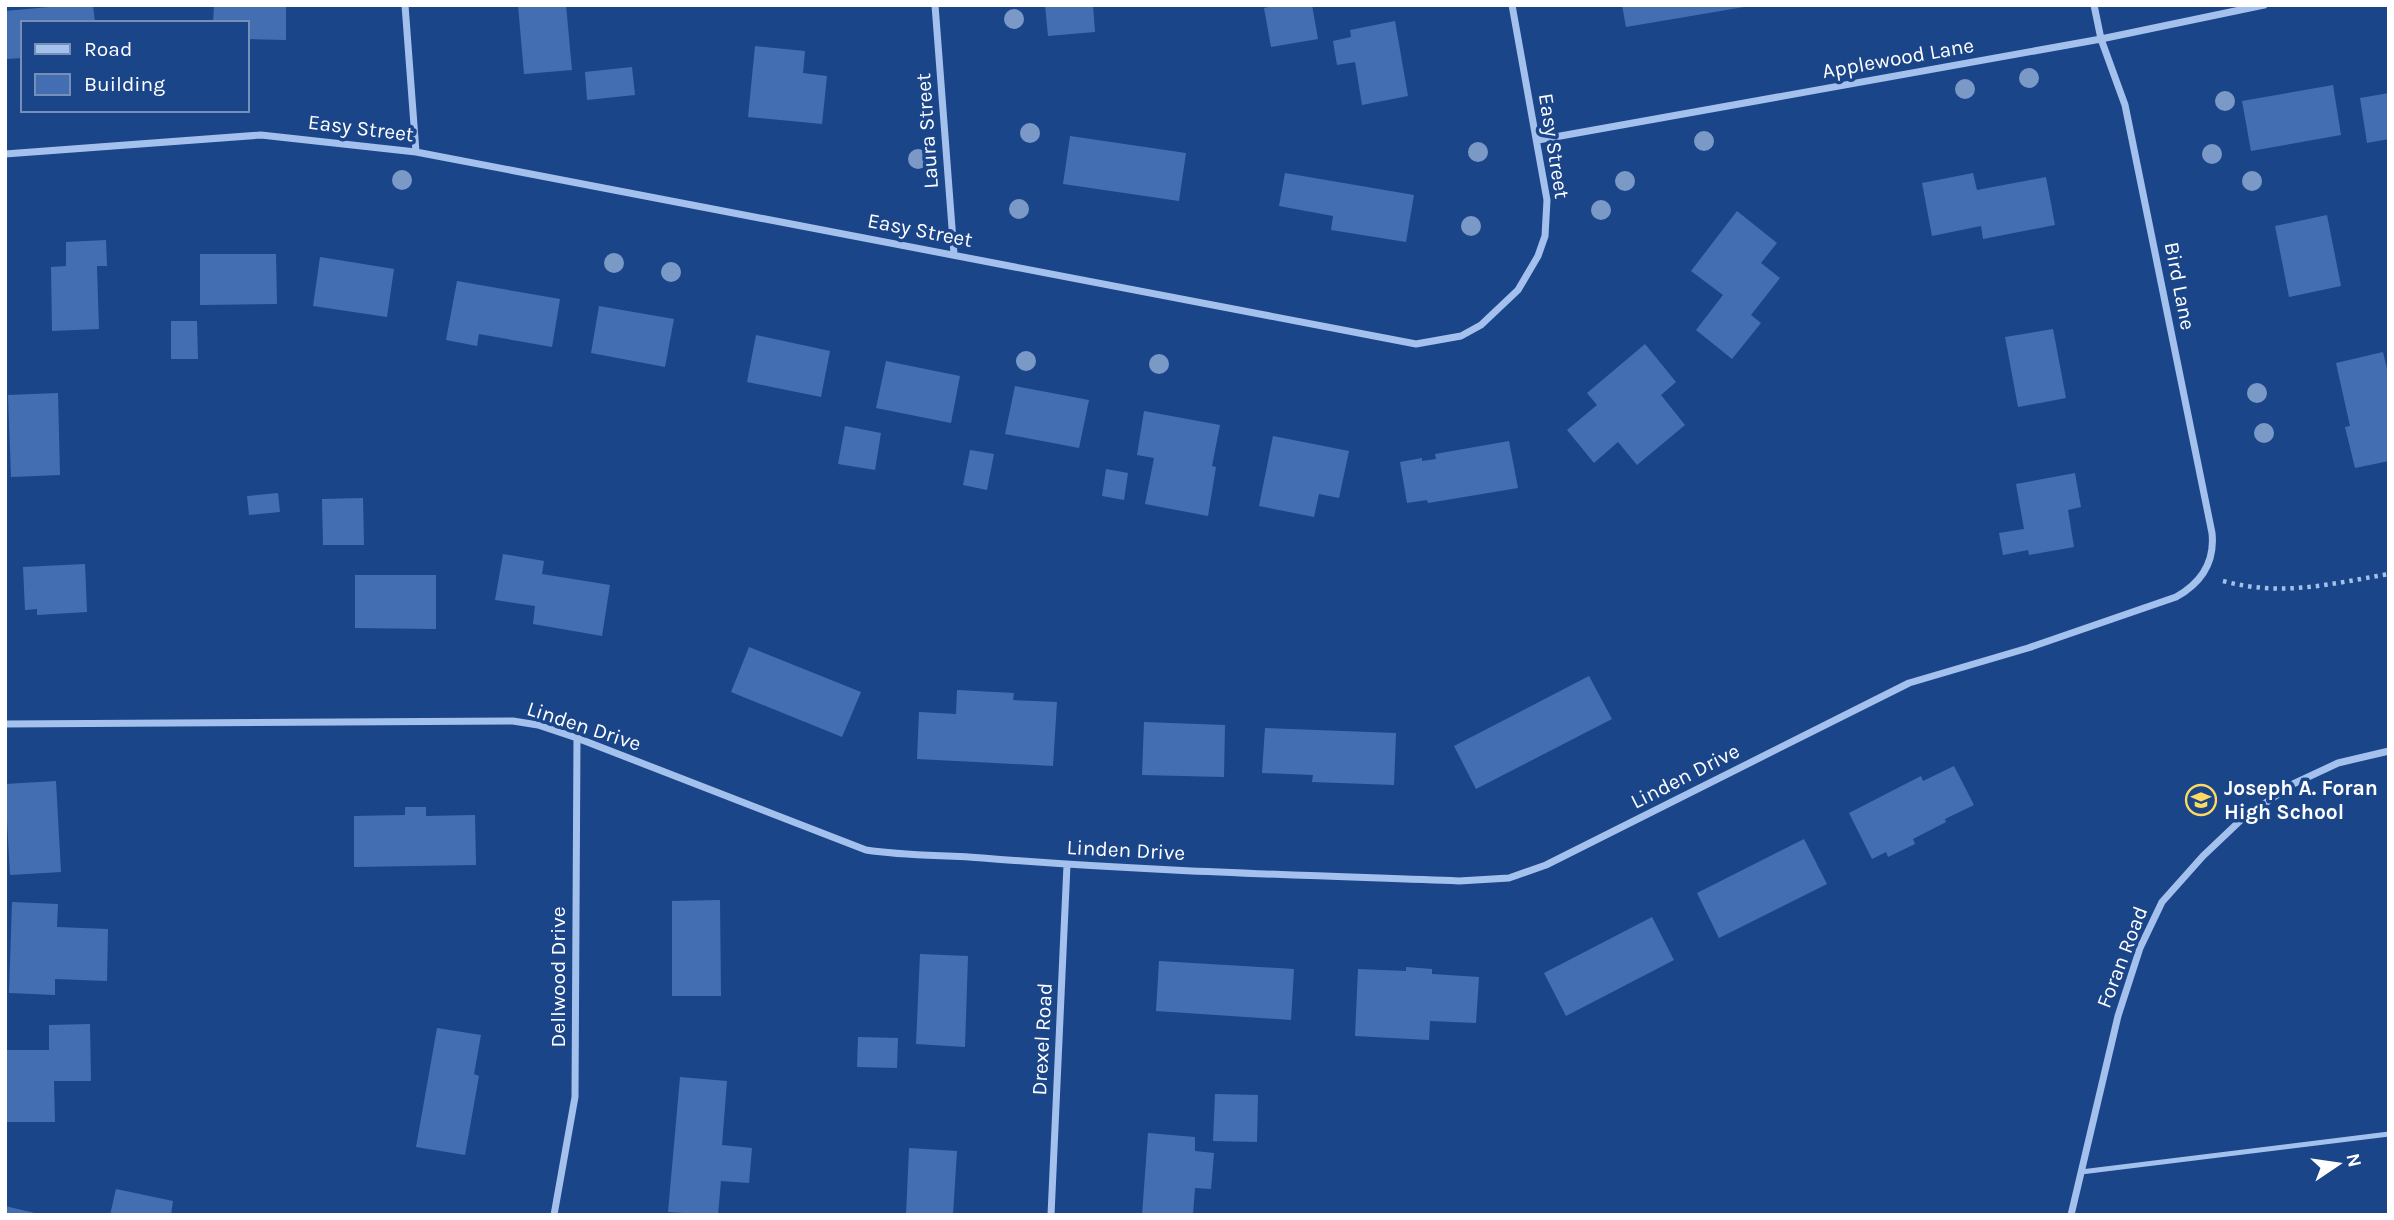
<svg xmlns="http://www.w3.org/2000/svg" width="2394" height="1220" viewBox="0 0 2394 1220" font-family="Karla,sans-serif">
  <style>
    .building { fill: #436fb2 }
    .lines { fill: none; stroke-linecap: round; stroke-linejoin: round }
    .path { stroke: #a4c1ed; stroke-width: 4.5; stroke-dasharray: 3.5 5; stroke-linecap: butt }
    .lane { stroke: #a4c1ed; stroke-width: 5 }
    .street { stroke: #a4c1ed; stroke-width: 7 }
    .tree { fill: #7b99c7 }
    .labels { text-anchor: middle; stroke-width: 7; stroke-linejoin: round; paint-order: stroke }
    .street-label { font-size: 21px; fill: #fff; stroke: #1b4589 }
    .poi-label { font-size: 21px; font-weight: bold; fill: #fff; stroke: #1b4589; text-anchor: start }
  </style>
  <rect width="100%" height="100%" fill="#1b4589"/>
  <path class="building" d="M72,5H93L95,23H23V58L5,59V11Z
    M214,5H286V40L247,39V23H213Z
    M518,5H566L572,70L524,74Z
    M1045,5H1093L1095,32L1048,36Z
    M1277,5H1312L1318,39L1271,47L1264,8Z
    M1622,5H1744V7L1626,27Z
    M1395,21L1408,96L1362,105L1355,62L1337,65L1333,41L1351,37L1350,30Z
    M755,46L805,51L803,73L827,76L822,124L748,117Z
    M632,67L635,95L587,100L585,72Z
    M2333,85L2341,135L2251,151L2242,101Z
    M2389,93V139L2367,143L2360,98Z
    M1070,136L1186,153L1179,201L1063,184Z
    M1285,173L1414,195L1406,242L1331,230L1333,216L1279,206Z
    M1973,173L1977,190L2046,177L2055,225L1983,239L1981,226L1932,236L1922,183Z
    M1737,211L1777,243L1761,263L1780,278L1751,315L1761,323L1732,359L1696,330L1723,295L1691,271Z
    M2327,215L2341,286L2289,297L2275,226Z
    M106,240L107,266H97L99,329L52,331L51,267L66,266V242Z
    M200,254H276L277,304L200,305Z
    M320,257L394,269L387,317L313,306Z
    M457,281L560,299L552,347L479,334L477,346L446,340Z
    M599,306L674,319L665,367L591,353Z
    M171,321H197L198,359H171Z
    M2053,329L2066,398L2018,407L2005,337Z
    M756,335L830,351L821,397L747,382Z
    M1645,344L1676,382L1661,395L1685,425L1637,465L1618,442L1594,463L1567,430L1597,405L1587,393Z
    M2383,352L2389,378V461L2355,468L2345,427L2350,426L2336,363Z
    M886,361L960,376L951,423L876,408Z
    M1015,386L1089,400L1079,448L1005,434Z
    M58,393L60,475L11,477L8,395Z
    M1144,411L1220,425L1212,466L1216,467L1208,516L1145,504L1154,458L1137,455Z
    M845,426L881,433L875,470L838,464Z
    M1273,436L1349,451L1339,498L1319,494L1314,517L1259,506Z
    M1509,441L1518,488L1428,503L1427,500L1407,503L1400,462L1422,458V461L1436,459L1435,454Z
    M970,450L994,454L987,490L963,485Z
    M1106,469L1128,473L1124,500L1102,496Z
    M2075,473L2081,507L2068,510L2074,547L2029,555L2028,550L2003,555L1999,533L2024,529L2016,484Z
    M278,493L280,512L249,515L247,496Z
    M363,498L364,545H323L322,499Z
    M503,554L544,561L542,574L610,585L602,636L533,624L535,606L495,600Z
    M85,564L87,612L37,615V609L25,610L23,567Z
    M355,575H436V629L355,628Z
    M749,647L861,692L842,737L731,692Z
    M1589,676L1612,719L1476,789L1454,746Z
    M957,690L1014,693L1013,700L1057,702L1053,766L917,759L919,712L956,714Z
    M1144,722L1225,725L1224,777L1142,775Z
    M1265,728L1396,733L1394,785L1312,782L1313,775L1262,773Z
    M1954,766L1974,805L1945,819L1946,822L1913,839L1915,844L1888,857L1886,852L1872,859L1849,813L1921,776L1923,781Z
    M56,781L61,872L10,875L5,784Z
    M405,807H426V816L475,815L476,865L354,867V816L405,815Z
    M1804,839L1827,884L1719,938L1697,893Z
    M720,900L721,996H672V901Z
    M12,902L58,904L57,927L108,929L107,981L55,979V995L9,993Z
    M1652,917L1674,960L1566,1016L1544,973Z
    M920,954L968,956L965,1047L916,1044Z
    M1159,961L1294,969L1291,1020L1156,1011Z
    M1406,967L1432,969V974L1479,977L1476,1023L1430,1021L1429,1040L1355,1036L1358,969L1406,971Z
    M90,1024L91,1081H54L55,1122H6V1050H49V1025Z
    M437,1028L481,1035L474,1074L479,1076L465,1155L416,1147Z
    M858,1037L898,1038L897,1068L857,1067Z
    M680,1077L727,1081L722,1145L752,1148L749,1183L721,1181L718,1215L668,1212Z
    M1215,1094L1258,1095L1257,1142L1213,1141Z
    M1148,1133L1195,1137V1151L1214,1153L1211,1189L1195,1188L1193,1215H1142Z
    M909,1148L957,1151L953,1215H906Z
    M116,1189L173,1201L171,1215H110Z
    M5,1206L39,1214V1215H5Z"/>
  <g class="lines">
    <path class="path" d="M2223,581C2283,597 2329,584 2389,574"/>
    <path class="lane" d="M2081,1172L2389,1134"/>
    <path class="street" d="M405,5L416,152
      M935,5L954,254
      M1538,140L2101,39L2264,5
      M5,154L261,135L416,152L1416,344L1461,336L1481,325L1518,290L1538,256L1545,236L1547,200L1512,5
      M5,724L513,721L538,725L577,738L866,850C905,856 944,855 983,858C1141,871 1300,875 1459,881L1509,878L1546,865L1909,683L2028,648L2176,597C2201,583 2215,562 2212,533L2125,105L2101,39L2094,5
      M554,1215L575,1097L577,738
      M1051,1215L1067,865
      M2071,1215L2118,1016L2140,948L2162,902L2203,856L2242,819L2293,784L2338,763L2389,751"/>
  </g>
  <g class="tree">
    <circle cx="1014" cy="19" r="10"/>
    <circle cx="2029" cy="78" r="10"/>
    <circle cx="1965" cy="89" r="10"/>
    <circle cx="2225" cy="101" r="10"/>
    <circle cx="1030" cy="133" r="10"/>
    <circle cx="1704" cy="141" r="10"/>
    <circle cx="1478" cy="152" r="10"/>
    <circle cx="2212" cy="154" r="10"/>
    <circle cx="918" cy="159" r="10"/>
    <circle cx="402" cy="180" r="10"/>
    <circle cx="1625" cy="181" r="10"/>
    <circle cx="2252" cy="181" r="10"/>
    <circle cx="1019" cy="209" r="10"/>
    <circle cx="1601" cy="210" r="10"/>
    <circle cx="1471" cy="226" r="10"/>
    <circle cx="614" cy="263" r="10"/>
    <circle cx="671" cy="272" r="10"/>
    <circle cx="1026" cy="361" r="10"/>
    <circle cx="1159" cy="364" r="10"/>
    <circle cx="2257" cy="393" r="10"/>
    <circle cx="2264" cy="433" r="10"/>
  </g>
  <defs>
    <g id="school-ring" transform="scale(1.575)"><circle r="9.5" fill="#1b4589" stroke="#feda61" stroke-width="1.5"/><path d="M0-5L7-2L0 1L-7-2ZM-4 1L0 2.5L4 1V4Q0 6-4 4Z" fill="#feda61"/></g>
  </defs>
  <g fill-rule="evenodd">
    <use href="#school-ring" x="2201" y="800"/>
  </g>
  <g class="labels">
    <g class="street-label">
      <text transform="translate(1898 58) rotate(-10)" y="7">Applewood Lane</text>
      <text transform="translate(361 128) rotate(7)" y="7">Easy Street</text>
      <text transform="translate(927 131) rotate(-94)" y="7">Laura Street</text>
      <text transform="translate(1554 146) rotate(81)" y="7">Easy Street</text>
      <text transform="translate(920 230) rotate(11)" y="7">Easy Street</text>
      <text transform="translate(2180 286) rotate(79)" y="7">Bird Lane</text>
      <text transform="translate(584 726) rotate(18)" y="7">Linden Drive</text>
      <text transform="translate(1685 776) rotate(-27)" y="7">Linden Drive</text>
      <text transform="translate(1126 850) rotate(3)" y="7">Linden Drive</text>
      <text transform="translate(2122 957) rotate(-69)" y="7">Foran Road</text>
      <text transform="translate(558 977) rotate(-90)" y="7">Dellwood Drive</text>
      <text transform="translate(1042 1039) rotate(-87)" y="7">Drexel Road</text>
    </g>
    <g class="poi-label">
      <text x="2224" y="795">Joseph A. Foran<tspan x="2224" dy="24">High School</tspan></text>
    </g>
  </g>
  <rect width="2394" height="1220" fill="none" stroke="#ffffff" stroke-width="14"/>
  <rect x="21" y="21" width="228" height="91" fill="#1b4589" stroke="#768fb8" stroke-width="2"/>
  <rect x="35" y="44" width="35" height="10" fill="#a4c1ed" stroke="#768fb8" stroke-width="2"/>
  <text x="84" y="56" font-size="21" fill="#ffffff">Road</text>
  <rect x="35" y="74" width="35" height="21" fill="#436fb2" stroke="#768fb8" stroke-width="2"/>
  <text x="84" y="91" font-size="21" fill="#ffffff">Building</text>
  <g transform="translate(2338 1164) rotate(77)" stroke="#1b4589" stroke-width="5" paint-order="stroke">
  <path d="M0-5L12 26L0 18L-12 26Z" fill="#ffffff"/>
  <text y="-10" font-size="19" font-weight="bold" text-anchor="middle" fill="#ffffff">N</text>
  </g>
</svg>
